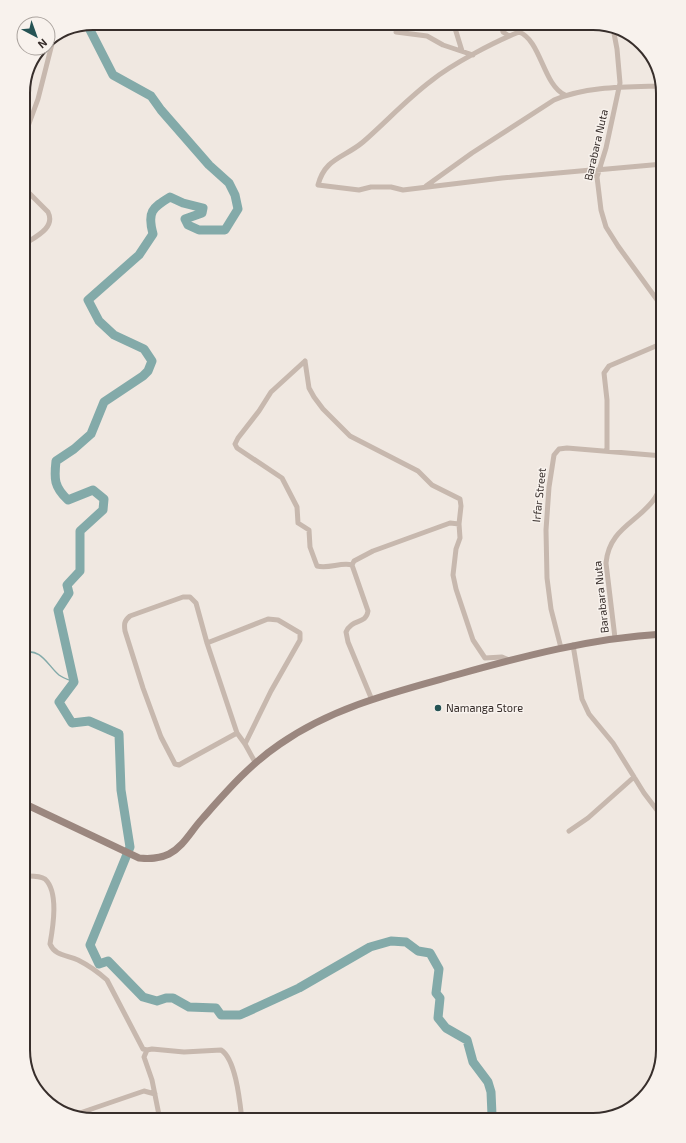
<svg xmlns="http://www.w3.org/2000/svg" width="686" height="1143" viewBox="0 0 686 1143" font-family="'Exo 2',sans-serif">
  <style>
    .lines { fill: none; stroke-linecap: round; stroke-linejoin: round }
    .stream { stroke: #83aaa9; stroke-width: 1.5 }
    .river { stroke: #83aaa9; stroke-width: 9 }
    .minor { stroke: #c7b8ae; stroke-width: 5 }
    .secondary { stroke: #9b877f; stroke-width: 7 }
    .poi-dot { fill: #255354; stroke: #f8f2ed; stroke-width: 1.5 }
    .labels { text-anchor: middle; stroke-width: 3; stroke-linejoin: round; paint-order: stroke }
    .street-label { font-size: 11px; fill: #372e2b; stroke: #f8f2ed }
    .poi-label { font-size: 11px; fill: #372e2b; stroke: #f8f2ed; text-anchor: start }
    .rim { fill: none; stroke: #372e2b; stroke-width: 2 }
  </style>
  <rect width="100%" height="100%" fill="#f0e8e1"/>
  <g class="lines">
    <path class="stream" d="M23,653C41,647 48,666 59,675C63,678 69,680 74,682"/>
    <path class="river" d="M89,28L113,75L151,96L161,110L209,165L229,183L235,195L238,209L225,230H199L188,225L185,219L202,213L203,208L183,203L170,197C152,208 147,212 153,234L139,255L88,300L99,321L114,335L144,349L152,361L148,371L143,376L104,402L91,434L74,449L56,461C54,479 54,487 68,500L93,490L104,499L103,510L80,531V571L67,585L69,593L58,610L74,682L59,702L72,723L89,721L119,734L121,790L130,847L90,945L99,964L108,961L143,997L157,1001L166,998H173L189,1007L216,1008L221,1015H240L299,988L370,947L391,941L406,942L418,951L430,953L439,969L436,993L440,998L438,1018L446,1028L467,1040L473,1062L488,1082L491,1092L492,1115L494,1120"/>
    <path class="minor" d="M501,24L503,32L509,36
      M454,25L462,51
      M613,28L617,49L620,83L606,148L597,177L601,210L606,227L618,246L663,308
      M396,32L427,36L443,45L473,55
      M565,95C543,85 541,40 519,32C494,42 452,64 431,81C407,99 386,122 363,142C344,158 325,158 318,185L359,190L371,187H391L403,190L502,178L591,170L597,177
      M23,140L38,99L54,36
      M596,170L663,164
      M426,186L472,153L554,100C587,86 626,87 662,86
      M23,245C35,237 56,228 48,212L23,187
      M23,321L25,320
      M305,361L309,388L314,397L323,409L350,436L418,471L432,485L460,499L461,506L459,524L460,538L456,549L453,575L456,589L473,640L485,658L502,657L509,660
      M305,361L271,392L259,411L238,438L235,444L237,448L282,478L297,507L298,523L309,530L310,547L317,566C329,569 341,562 352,565
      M607,451V400L604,373L609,366L663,343
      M615,638L606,563C609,528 639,522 655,498C659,492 661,485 663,478
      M207,643L268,619L278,620L300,633V640L271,691L245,744
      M573,645L582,699L589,714L613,743L644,793L663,818
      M561,648L551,609L547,578L546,530L549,487L554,455L559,449L567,448L663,456
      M372,700L348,642L346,632C352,618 366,625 368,611L352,565L354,561L373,551L450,523L459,524
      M237,733L186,761L179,765L175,764L161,737L143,688L125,631C124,624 124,621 130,616L183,597H190L196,603L207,643L237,733L245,744L255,762
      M569,831L588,818L634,777
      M23,876C29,876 39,875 45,879C59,892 53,927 50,944C55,956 67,955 78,960C88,965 98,972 107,980L143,1049L147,1050
      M28,1074L31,1082
      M52,1106L66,1112
      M74,1115L144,1091L155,1094
      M160,1120L152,1080L144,1057L147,1050L152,1049L184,1052L221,1050C236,1059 240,1103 242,1120"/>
    <path class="secondary" d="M23,803L139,858C150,859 159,859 169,854C183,847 191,831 202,819C226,792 249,765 280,744C333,707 395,692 456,675C524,656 592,638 663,634"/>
  </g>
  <circle class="poi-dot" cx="438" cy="708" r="4"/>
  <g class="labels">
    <g class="street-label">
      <text transform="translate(596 145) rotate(-77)" y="4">Barabara Nuta</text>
      <text transform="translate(539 495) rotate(-84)" y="4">Irfar Street</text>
      <text transform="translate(601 597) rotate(-96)" y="4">Barabara Nuta</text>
    </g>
    <g class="poi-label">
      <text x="446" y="712">Namanga Store</text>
    </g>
  </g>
  <path d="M0 0H686V1143H0ZM93 30H593A63 63 0 0 1 656 93V1050A63 63 0 0 1 593 1113H93A63 63 0 0 1 30 1050V93A63 63 0 0 1 93 30Z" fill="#f8f2ed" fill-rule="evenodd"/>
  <path class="rim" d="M93 30H593A63 63 0 0 1 656 93V1050A63 63 0 0 1 593 1113H93A63 63 0 0 1 30 1050V93A63 63 0 0 1 93 30Z"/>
  <g transform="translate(36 36) rotate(139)"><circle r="19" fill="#f8f2ed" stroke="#aba49f"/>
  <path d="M0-3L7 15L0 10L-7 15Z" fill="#255354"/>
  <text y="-6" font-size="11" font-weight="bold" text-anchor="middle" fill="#372e2b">N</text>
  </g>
</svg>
